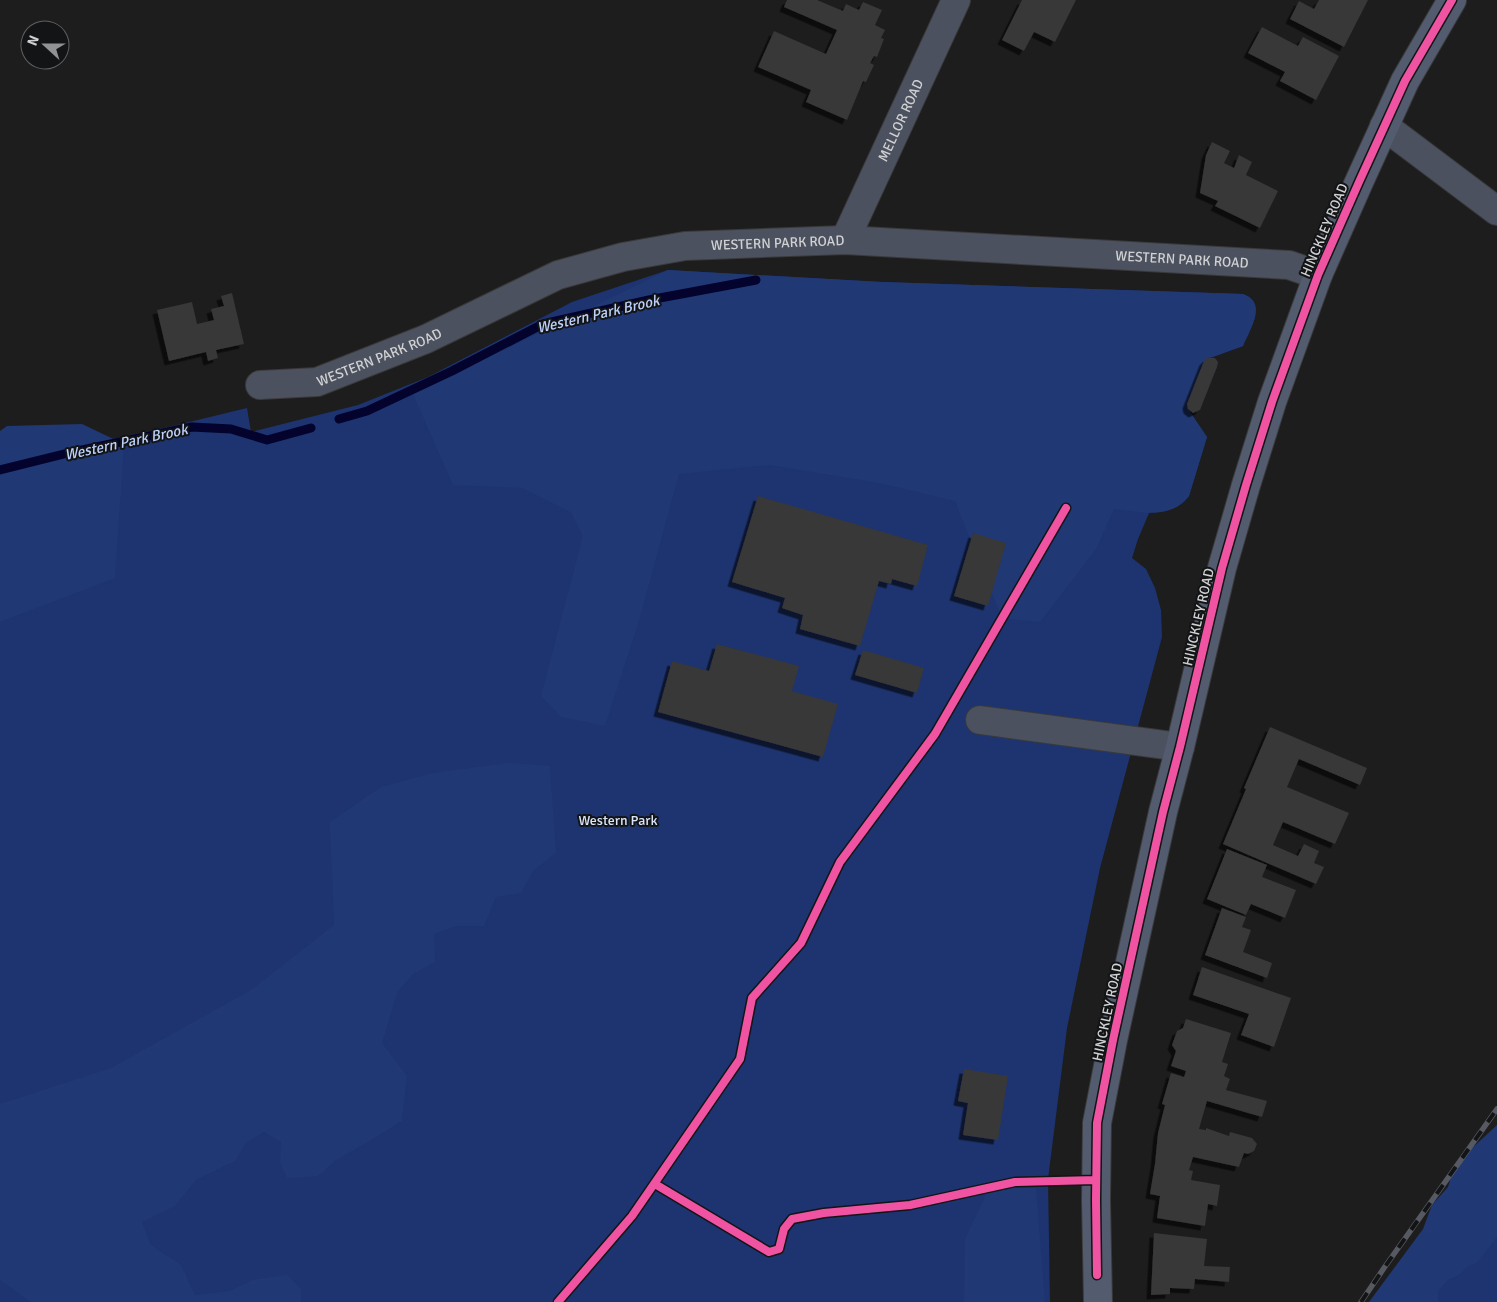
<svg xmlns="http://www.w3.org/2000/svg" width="1497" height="1302" viewBox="0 0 1497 1302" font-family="Signika,sans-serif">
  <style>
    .green { fill: #1d3470 }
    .forest { fill: #203874 }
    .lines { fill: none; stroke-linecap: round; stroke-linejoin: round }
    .stream { stroke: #03032d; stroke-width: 9 }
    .building { fill: #373738; filter: url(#shadow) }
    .minor-casing { stroke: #3a3a3b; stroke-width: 30 }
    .major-casing { stroke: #3a3a3b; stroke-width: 30 }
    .minor { stroke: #4b515e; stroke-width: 28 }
    .major { stroke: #535b6f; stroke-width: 28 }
    .rail-casing { stroke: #565961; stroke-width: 5.5 }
    .rail { stroke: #131416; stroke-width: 4; stroke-dasharray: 11; stroke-linecap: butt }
    .cycleway-casing { stroke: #131416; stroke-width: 11 }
    .cycleway { stroke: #f153a3; stroke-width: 8 }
    .labels { text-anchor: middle; stroke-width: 4; stroke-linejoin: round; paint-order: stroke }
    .street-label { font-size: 14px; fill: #d0d1d2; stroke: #131416 }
    .park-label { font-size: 14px; fill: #dbe5fa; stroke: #131416 }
    .water-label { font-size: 15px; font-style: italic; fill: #bdd1fa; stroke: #131416 }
  </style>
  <defs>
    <filter id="shadow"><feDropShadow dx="-4.5" dy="4.5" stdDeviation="0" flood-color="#0009"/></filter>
  </defs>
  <rect width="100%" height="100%" fill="#1d1d1e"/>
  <path class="green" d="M668,270L882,282L1243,294C1268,303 1250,329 1243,346L1206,359L1187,404L1188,409L1207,437L1189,496C1178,510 1166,511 1149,513L1138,539L1132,558L1146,569L1155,588L1161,610L1162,637L1100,868L1067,1028L1048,1179L1050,1302H0V467L24,458L173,426L247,408L251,432L358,405L428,377L572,302Z
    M1497,1151V1302H1387Z"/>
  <path class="forest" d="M668,270L882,282L1243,294C1268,303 1250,329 1243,346L1213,357H1208L1204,361L1187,404L1188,409L1207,437L1189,496C1171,520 1140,512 1114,509L1096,549L1040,622L1002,618L955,501L879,483L770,465L679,474L639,621L605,726L561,717L541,696L583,536L571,512L523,488L453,485L413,394Z
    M82,424L124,444L115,578L0,622V431L7,426Z
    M508,763L550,766L556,853L533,871L521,893L496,897L484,926H457L434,934L435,962L413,974L397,993L382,1043L407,1076L402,1121L366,1143L336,1160L318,1176L287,1178L280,1163L281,1142L264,1132L246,1143L235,1161L196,1180L175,1206L142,1222L151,1245L181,1265L195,1295L229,1291L253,1280L287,1275L301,1289V1302H31L0,1280V1104L111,1068L251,990L334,925L330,822L381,787L433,773Z
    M1497,1125V1237L1477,1263L1468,1266L1459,1275L1448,1280L1438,1291V1302H1369L1423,1229L1432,1205L1448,1187L1454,1167L1469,1151Z
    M990,1186L1036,1188L1045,1302H964L965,1239Z"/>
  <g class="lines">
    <path class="stream" d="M339,419L367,411L452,371L543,324L649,300L756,280
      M0,470L68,453L192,427L231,429L267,440L311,428"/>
  </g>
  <path class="building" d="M787,0H817L843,11L846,4L859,10L863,2L882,10L875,25L885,30L881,38L884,39L877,57L874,56L870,63L874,65L866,82L863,81L847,120L806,102L811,90L758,67L774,31L826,54L837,30L784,7Z
    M1022,0H1076L1055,42L1034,32L1024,51L1002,40Z
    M1319,0H1368L1344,47L1290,19L1299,1L1314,9Z
    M1262,27L1298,46L1303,37L1339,56L1316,100L1280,81L1285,72L1248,53Z
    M1212,142L1230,151L1224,163L1234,168L1239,155L1252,162L1246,175L1278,191L1260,228L1215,206L1218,201L1200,193L1206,155Z
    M232,293L244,344L216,350L218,358L208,361L206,352L169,361L157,310L192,302L197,324L214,320L211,309L224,306L221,296Z
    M1208,357L1215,358L1218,362L1217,367L1200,410L1193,413L1188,409L1187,404L1204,361Z
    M758,496L928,545L917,586L892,579L891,584L879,581L860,646L800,629L803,615L782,608L785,598L732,582Z
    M973,533L1006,543L988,606L954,596Z
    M717,644L799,666L792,691L838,704L823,757L658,712L672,661L709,671Z
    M863,650L924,668L917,693L855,675Z
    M1270,727L1367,768L1360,785L1299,759L1287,787L1349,813L1335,844L1283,822L1273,845L1298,856L1304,844L1319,851L1314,863L1324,867L1316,884L1223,844L1246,789L1244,788Z
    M1227,849L1267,865L1262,877L1296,890L1285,918L1251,904L1246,915L1207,899Z
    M1222,908L1246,917L1242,927L1251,930L1243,952L1272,963L1267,978L1205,955Z
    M1202,967L1291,998L1274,1047L1241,1035L1249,1014L1193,995Z
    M1186,1019L1231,1033L1222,1062L1228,1064L1224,1076L1230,1079L1226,1090L1267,1101L1262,1117L1207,1101L1199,1129L1206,1130V1128L1229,1136L1230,1132L1252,1138L1257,1144L1254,1151L1248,1154L1244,1153L1239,1167L1193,1157L1189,1170L1193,1171L1191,1180L1220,1185L1217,1206L1208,1204L1205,1226L1157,1218L1160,1196L1150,1194L1155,1164L1158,1133L1165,1105L1162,1104L1171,1073L1184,1077L1186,1071L1171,1066L1176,1051L1172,1045L1177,1031L1183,1028Z
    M964,1069L1008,1076L998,1140L963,1135L968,1103L958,1101Z
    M1154,1233L1207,1239L1204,1266L1230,1267L1229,1282L1195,1279L1194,1289L1170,1288V1294L1151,1295Z"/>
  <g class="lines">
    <g class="minor-casing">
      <g id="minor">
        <path d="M1384,126L1497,211"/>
        <path id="s1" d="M845,240L956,0"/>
        <path id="s2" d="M260,385L317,382L426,339L558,275L623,257L685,246L845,240L1289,265L1318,275"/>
        <path d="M980,720L1180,747"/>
      </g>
    </g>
    <g class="major-casing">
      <path id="major" d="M1098,1302L1096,1200L1097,1123L1113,1040L1163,812L1180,747L1222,568L1246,485L1272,402L1318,275L1359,182L1405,81L1452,0"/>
    </g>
    <use href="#minor" class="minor"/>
    <use href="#major" class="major"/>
    <g class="rail-casing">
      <path id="rail" d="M1361,1302L1384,1268L1497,1109"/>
    </g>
    <use href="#rail" class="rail"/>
    <g class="cycleway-casing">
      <path id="cycleway" d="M655,1184L769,1252L779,1249L784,1229L792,1219L824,1213L910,1205L1015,1182L1096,1180
        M1097,1275L1096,1200L1097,1123L1113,1040L1163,812L1180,747L1222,568L1246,485L1272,402L1318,275L1359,182L1405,81L1452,0
        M558,1302L632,1216L740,1059L752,998L801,943L840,862L935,734L1066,508"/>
    </g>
    <use href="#cycleway" class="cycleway"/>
  </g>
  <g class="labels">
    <g class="street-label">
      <text dy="5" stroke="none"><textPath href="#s1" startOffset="132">MELLOR ROAD</textPath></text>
      <text transform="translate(1324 230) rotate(-67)" y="5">HINCKLEY ROAD</text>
      <text dy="5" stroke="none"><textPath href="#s2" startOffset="544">WESTERN PARK ROAD</textPath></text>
      <text dy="5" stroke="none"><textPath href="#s2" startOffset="949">WESTERN PARK ROAD</textPath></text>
      <text dy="5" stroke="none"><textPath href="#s2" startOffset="124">WESTERN PARK ROAD</textPath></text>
      <text transform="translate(1198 617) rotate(-77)" y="5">HINCKLEY ROAD</text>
      <text transform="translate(1107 1012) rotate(-78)" y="5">HINCKLEY ROAD</text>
    </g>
    <g class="park-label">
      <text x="618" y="825">Western Park</text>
    </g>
    <g class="water-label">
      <text transform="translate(598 314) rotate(-13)" y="5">Western Park Brook</text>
      <text transform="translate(126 442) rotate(-12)" y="5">Western Park Brook</text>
    </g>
  </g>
  <g transform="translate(45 45) rotate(291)"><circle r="24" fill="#131416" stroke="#5f6061"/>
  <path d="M0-4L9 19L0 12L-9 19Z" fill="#919293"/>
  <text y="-8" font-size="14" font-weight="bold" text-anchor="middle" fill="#d0d1d2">N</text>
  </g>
</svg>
